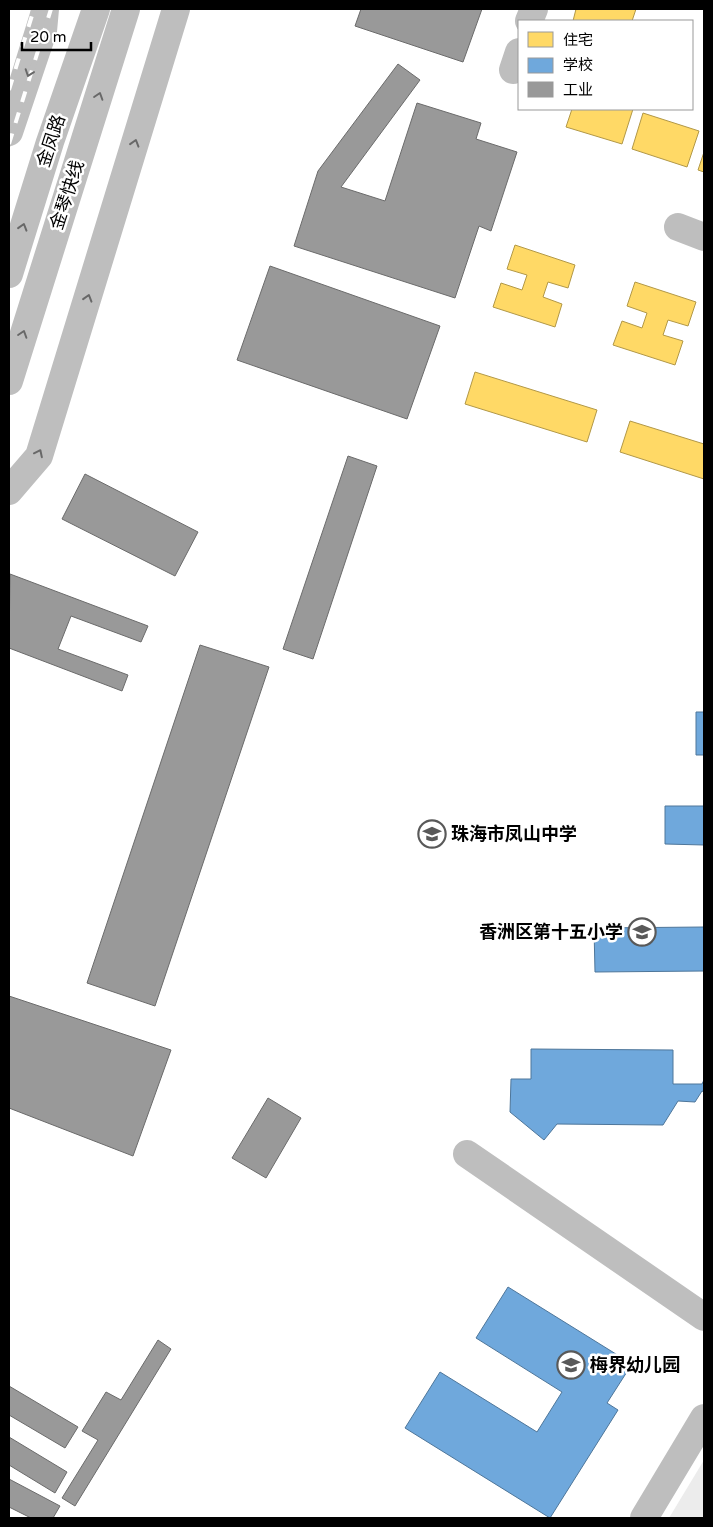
<svg xmlns="http://www.w3.org/2000/svg" width="713" height="1527" viewBox="0 0 713 1527" font-family="'Varela Round','Noto Sans SC',sans-serif">
  <style>
    .green { fill: #ececec }
    .homes { fill: #ffd966; stroke: #b29847 }
    .schools { fill: #6fa8dc; stroke: #4e769a }
    .industry { fill: #999; stroke: #6b6b6b }
    .lines { fill: none; stroke-linecap: round; stroke-linejoin: round }
    .minor { stroke: #bebebe; stroke-width: 28 }
    .major { stroke: #bebebe; stroke-width: 28 }
    .highway { stroke: #bebebe; stroke-width: 28 }
    .rail-casing { stroke: #bebebe; stroke-width: 5.5 }
    .rail { stroke: #fff; stroke-width: 4; stroke-dasharray: 11; stroke-linecap: butt }
    .oneway { stroke: #686868 }
    .labels { text-anchor: middle; stroke-width: 5; stroke-linejoin: round; paint-order: stroke }
    .street-label { font-size: 18px; fill: #000; stroke: #fff }
    .poi-label { font-size: 18px; font-weight: bold; fill: #000; stroke: #fff; text-anchor: start }
  </style>
  <rect width="100%" height="100%" fill="#fff"/>
  <path class="green" d="M704,1460V1518H669Z"/>
  <path class="homes" d="M576,9H636L632,21H573Z
    M572,109H633L622,144L566,127Z
    M643,113L699,131L687,167L632,149Z
    M704,152V172L698,170Z
    M515,245L575,265L568,288L548,282L543,297L562,304L555,327L493,307L501,283L522,290L527,275L507,269Z
    M635,282L696,302L688,326L668,320L663,335L683,341L675,365L613,345L622,321L642,328L647,313L627,306Z
    M475,372L597,410L587,442L465,404Z
    M630,421L704,444V479L620,452Z"/>
  <path class="schools" d="M696,712H704V755H696Z
    M665,806H704V845L665,844Z
    M704,927V971L595,972L594,928Z
    M531,1049L673,1050V1084H702L704,1080V1092L702,1091L695,1102L678,1101L663,1125L557,1124L544,1140L510,1112L511,1079H531Z
    M508,1287L632,1364L607,1403L618,1410L550,1518L405,1428L440,1372L537,1432L562,1392L476,1338Z"/>
  <path class="industry" d="M361,9H482L463,62L355,26Z
    M398,64L420,80L341,187L385,201L417,103L481,123L476,139L517,152L491,231L479,226L455,298L294,246L318,171Z
    M270,266L440,326L407,419L237,360Z
    M348,456L377,466L313,659L283,649Z
    M85,474L198,532L175,576L62,519Z
    M10,574L148,626L141,642L71,616L58,649L128,675L122,691L9,648Z
    M200,645L269,667L155,1006L87,983Z
    M9,996L171,1050L133,1156L9,1108Z
    M268,1098L301,1118L266,1178L232,1158Z
    M158,1340L171,1349L75,1506L62,1498L98,1440L82,1431L106,1392L121,1400Z
    M9,1386L78,1427L65,1448L9,1415Z
    M9,1437L67,1472L55,1493L9,1465Z
    M9,1479L60,1506L53,1518H31L9,1507Z"/>
  <g class="lines">
    <path class="minor" d="M529,21L534,9
      M513,70L519,52
      M678,227L704,237
      M467,1154L704,1317
      M644,1518L704,1418"/>
    <path class="major" d="M9,132L43,31L45,9
      M9,274L50,142L96,9
      M9,491L39,456L176,9"/>
    <path class="highway" d="M9,381L126,9"/>
    <g class="rail-casing">
      <path id="rail" d="M9,90L34,9
        M9,144L51,9"/>
    </g>
    <use href="#rail" class="rail"/>
  </g>
  <defs><path id="oneway-chevron" d="M-2-3.5L2.5 0L-2 3.5" fill="none" stroke-width="1.6" stroke-linecap="round" stroke-linejoin="round" transform="scale(1.25)"/></defs>
  <g class="oneway">
    <use href="#oneway-chevron" transform="translate(29 73) rotate(109)"/>
    <use href="#oneway-chevron" transform="translate(99 96) rotate(-72)"/>
    <use href="#oneway-chevron" transform="translate(135 143) rotate(-73)"/>
    <use href="#oneway-chevron" transform="translate(23 227) rotate(-73)"/>
    <use href="#oneway-chevron" transform="translate(88 298) rotate(-73)"/>
    <use href="#oneway-chevron" transform="translate(23 334) rotate(-72)"/>
    <use href="#oneway-chevron" transform="translate(39 453) rotate(-64)"/>
  </g>
  <defs>
    <g id="school-ring" transform="scale(1.4375)"><circle r="9.5" fill="#fff" stroke="#595959" stroke-width="1.5"/><path d="M0-5L7-2L0 1L-7-2ZM-4 1L0 2.5L4 1V4Q0 6-4 4Z" fill="#595959"/></g>
  </defs>
  <g fill-rule="evenodd">
    <use href="#school-ring" x="432" y="834"/>
    <use href="#school-ring" x="642" y="932"/>
    <use href="#school-ring" x="571" y="1365"/>
  </g>
  <g class="labels">
    <g class="street-label">
      <text transform="translate(51 141) rotate(-72)" y="6">金凤路</text>
      <text transform="translate(67 195) rotate(-72)" y="6">金琴快线</text>
    </g>
    <g class="poi-label">
      <text x="451" y="840">珠海市凤山中学</text>
      <text x="623" y="938" text-anchor="end">香洲区第十五小学</text>
      <text x="590" y="1371">梅界幼儿园</text>
    </g>
  </g>
  <rect width="713" height="1527" fill="none" stroke="#000000" stroke-width="20"/>
  <rect x="518" y="20" width="175" height="90" fill="#ffffff" stroke="#999999"/>
  <rect x="528" y="32" width="25" height="15" fill="#ffd966" stroke="#999999"/>
  <text x="563" y="45" font-size="15" fill="#000000">住宅</text>
  <rect x="528" y="58" width="25" height="15" fill="#6fa8dc" stroke="#999999"/>
  <text x="563" y="70" font-size="15" fill="#000000">学校</text>
  <rect x="528" y="82" width="25" height="15" fill="#999999" stroke="#999999"/>
  <text x="563" y="95" font-size="15" fill="#000000">工业</text>
  <path d="M22 42v8h69v-8" fill="none" stroke="#000000" stroke-width="2.5"/>
  <text x="30" y="42" font-size="15" fill="#000000" stroke="#ffffff" stroke-width="4" paint-order="stroke">20 m</text>
</svg>
